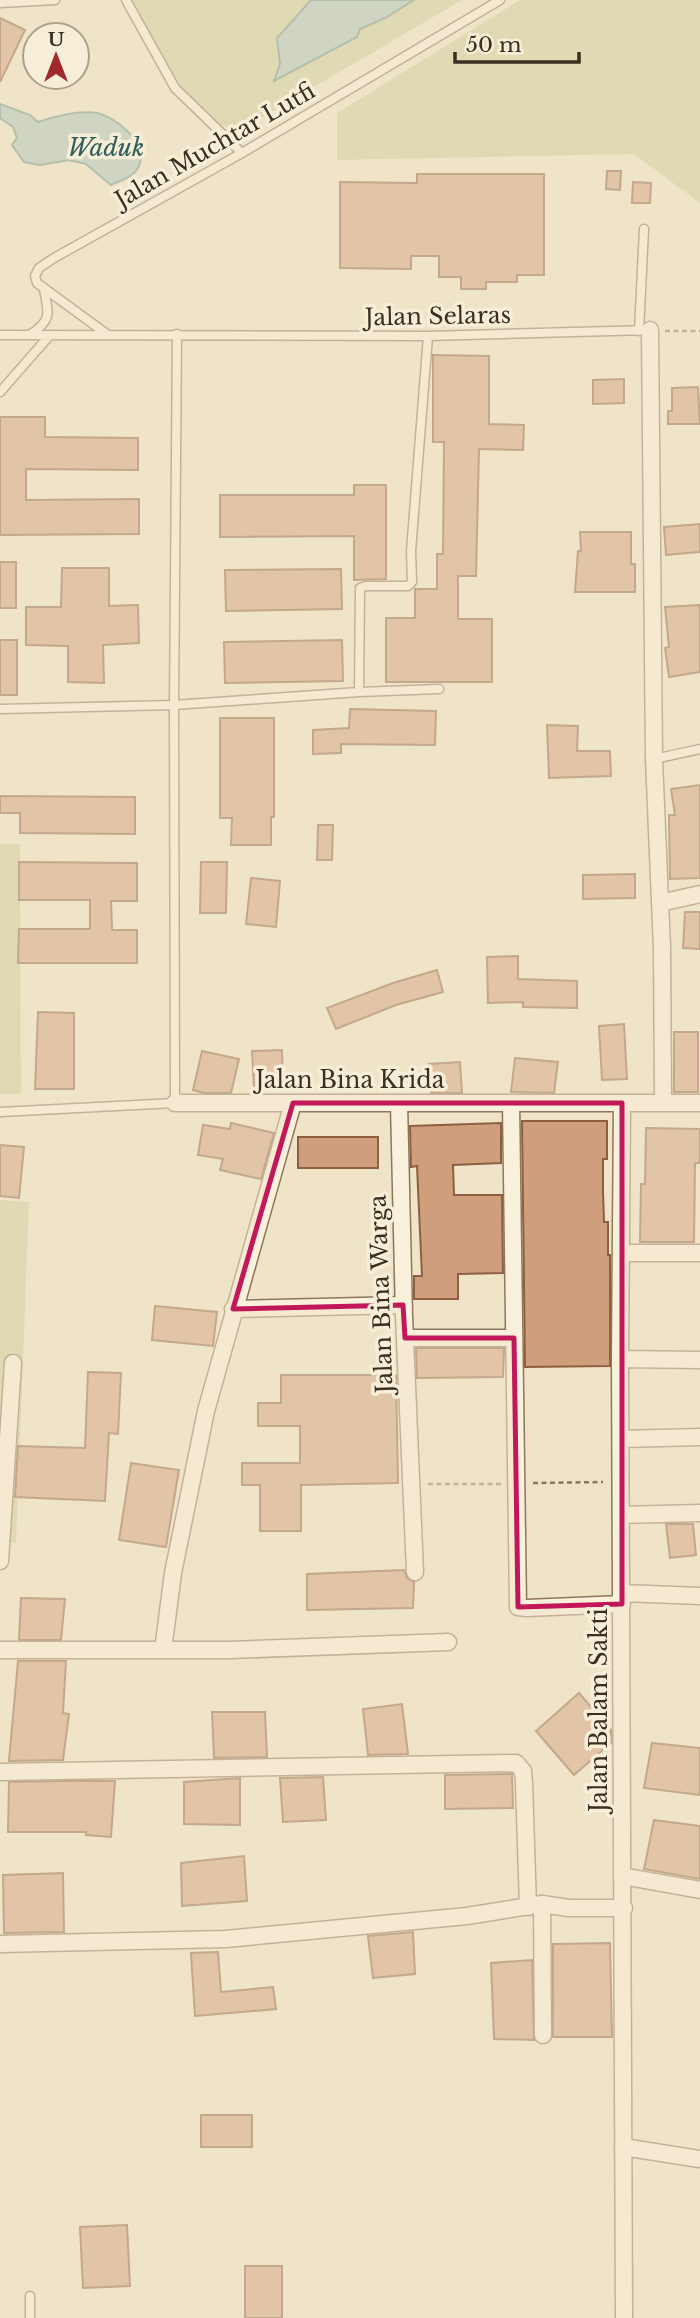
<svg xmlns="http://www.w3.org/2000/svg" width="700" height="2318" viewBox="0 0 700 2318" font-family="'Libre Baskerville',serif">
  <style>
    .green { fill: #c9cf9b }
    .water { fill: #a9c4bc; stroke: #6f938a; stroke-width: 2 }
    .building { fill: #cf9f7d; stroke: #8d5f41; stroke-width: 2 }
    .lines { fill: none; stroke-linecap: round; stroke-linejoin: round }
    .service-casing { stroke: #8d765c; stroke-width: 11 }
    .minor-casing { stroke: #8d765c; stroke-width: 19 }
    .path { stroke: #8d765c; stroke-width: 2.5; stroke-dasharray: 5 3.5; stroke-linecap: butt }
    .service { stroke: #faf1dc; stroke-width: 8 }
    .minor { stroke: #faf1dc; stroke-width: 16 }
    .marked { fill: none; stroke: #c2185b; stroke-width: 5; stroke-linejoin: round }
    .labels { text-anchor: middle; stroke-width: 7; stroke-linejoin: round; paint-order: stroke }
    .street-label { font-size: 23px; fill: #3d2e20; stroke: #f7eed8 }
    .water-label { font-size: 24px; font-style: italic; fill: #2f5d5a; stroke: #f7eed8 }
  </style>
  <rect width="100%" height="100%" fill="#f0e4c8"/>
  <path class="green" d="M127,0H311L277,38L280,64L275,80L356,37L360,29L385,18L414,0H462L241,130L212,123L176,87Z
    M520,0H700V203L634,154L337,160V113Z
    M0,844H20L21,1094H0Z
    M0,1200L29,1202L16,1543L0,1542Z"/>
  <path class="water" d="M311,0H414L385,18L360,29L357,37L274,81L280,64L277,38Z
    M0,104L30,115L38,122C56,116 78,110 97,113C115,117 146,141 140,163C137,176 122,180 111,185L86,164L69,160L40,165L24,162L12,145L17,138L13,127L0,118Z"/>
  <path class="building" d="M0,18L25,30L0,82Z
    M607,171H621L620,190L606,189Z
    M417,174H544V275H517V282H486V289H461V277H439V256H411V269L340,268V182L417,183Z
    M633,182L651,183L650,203H632Z
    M433,355L489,356V424L524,425L523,450L479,449L476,576H458V619H492V682H386V618H415V589H437V554H443L444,442H433Z
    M624,379V403L593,404V380Z
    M698,387L700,424H668V411H672V388Z
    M0,417H45V437L138,438V470L26,469V500L139,499V534L0,535Z
    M354,485H386V579L354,580V536L220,537V495H354Z
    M700,524V552L666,555L664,527Z
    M580,532H631V564H635V592H575L578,551H581Z
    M0,562H16V608H0Z
    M62,568H109V606L138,605L139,643L103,645L104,683L68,682V646L26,645V607H61Z
    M341,569L342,609L226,611L225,570Z
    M700,605V672L669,677L665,648L669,647L665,607Z
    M0,640H17V695H0Z
    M342,640L343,681L225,683L224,642Z
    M350,709L436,711L435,745L341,744V753L313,754V730L349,728Z
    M220,718H274V817H271V845H231L232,818H220Z
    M547,725L578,726L577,751H610L611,776L549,778Z
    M700,785V878L670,879L669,815H675L671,789Z
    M0,796L135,797V834L20,833V813H0Z
    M318,825H333L332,860H317Z
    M19,862L137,863V901H111L112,930H137V963H18L19,929H90V900H19Z
    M201,862H227L226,913H200Z
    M635,874V898L583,899V875Z
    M251,878L280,881L276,927L246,924Z
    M685,912H700V949L683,948Z
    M518,956V979L577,981V1008L523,1007V1002L488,1003L487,957Z
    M437,970L443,992L396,1005L336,1029L327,1008L393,983Z
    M38,1012L74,1013V1089H35Z
    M624,1024L627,1079L602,1080L599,1026Z
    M674,1032H698V1092H674Z
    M282,1050L283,1087L254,1088L252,1051Z
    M202,1051L239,1059L231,1093H204L193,1090Z
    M515,1058L558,1062L554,1093L511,1092Z
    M460,1062L462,1093H431L429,1064Z
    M522,1121H607V1159H603V1191L604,1222H608V1255H610V1366L525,1367Z
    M231,1123L274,1133L261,1179L220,1170L223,1159L198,1155L203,1125L230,1129Z
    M501,1123V1163L453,1165L454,1195H502L503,1273L458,1274V1299H414V1276H422L417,1166L411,1167L410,1126Z
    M646,1128L700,1129V1163H695L694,1242H640L641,1184H645Z
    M298,1137H378V1168H298Z
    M0,1145L24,1147L19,1198L0,1196Z
    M155,1306L217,1312L213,1346L152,1340Z
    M416,1348H504L503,1377L417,1378Z
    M88,1372L121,1373L118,1434L109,1433L105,1501L15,1497L18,1446L85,1448Z
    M281,1375H396L398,1483L301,1485V1531H260V1485H242V1463H300V1426H258V1403H281Z
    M131,1463L179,1470L166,1547L119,1540Z
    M666,1524H693L696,1555L670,1558Z
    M404,1570L407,1578L414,1582L413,1608L307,1610V1574Z
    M21,1598L65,1599L61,1640H19Z
    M18,1661H66L63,1713L69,1714L63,1760L9,1761Z
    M579,1693L611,1730V1743L574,1775L536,1731Z
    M402,1704L408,1754L368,1755L363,1709Z
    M212,1712H265L267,1757L214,1758Z
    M652,1743L700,1748V1795L644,1788Z
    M512,1774L513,1808L445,1809V1775Z
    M323,1777L326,1820L283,1822L280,1778Z
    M240,1778V1825L184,1824V1782Z
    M64,1781H115L111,1837L86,1835V1832H8L9,1782Z
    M654,1820L700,1826V1879L644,1869Z
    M244,1856L247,1901L182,1906L181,1863Z
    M63,1873L64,1932L4,1933L3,1875Z
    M413,1932L415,1974L373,1978L368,1936Z
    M610,1943L612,2037H553V1944Z
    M218,1952L221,1992L273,1987L276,2009L195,2016L191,1953Z
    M532,1960L534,2040L494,2039L491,1963Z
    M201,2115H252V2147H201Z
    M127,2225L130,2286L83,2288L80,2227Z
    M245,2266H282V2318H245Z"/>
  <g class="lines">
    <g class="service-casing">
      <path id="service" d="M126,0L175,88L242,153
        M0,3L55,0
        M639,331L644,229
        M31,334C53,319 48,313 44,289
        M0,335L428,336L650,330
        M108,335L37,283L35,276L39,268L54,258L242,153L500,0
        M0,392L50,335
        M359,692L360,588L366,586H408L412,582L411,551L428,336
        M0,709L174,705L359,692L439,689
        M654,759L700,749
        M0,1112L175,1103L174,705L177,334
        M30,2296V2318"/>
    </g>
    <g class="minor-casing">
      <path id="minor" d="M650,330L654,759L662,948L663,1102
        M660,903L700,894
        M175,1103H700
        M399,1103L404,1316L415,1572
        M511,1103L518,1607L527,1608L622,1604
        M622,1103L620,1359L624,2318
        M621,1253H700
        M233,1309L404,1305
        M405,1338H514
        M620,1359L700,1360
        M621,1439L700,1437
        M621,1515L700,1513
        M0,1561L13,1363
        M622,1593L700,1596
        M0,1650H230L448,1642
        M163,1650L173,1573L206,1411L293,1103
        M0,1772L516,1763L523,1771L524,1783L528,1907
        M622,1876L700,1890
        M542,1904L543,2035
        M0,1944L226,1939L467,1916L542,1904L569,1908H624
        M623,2147L700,2159"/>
    </g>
    <path class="path" d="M665,331H700
      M533,1483L603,1482
      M428,1484H502"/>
    <use href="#service" class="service"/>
    <use href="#minor" class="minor"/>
  </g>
  <path d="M0 0H700V2318H0ZM293,1103H622V1604L518,1607L514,1338H405L403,1305L233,1309Z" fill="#f0e4c8" fill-opacity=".55" fill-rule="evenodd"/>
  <path class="marked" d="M293,1103H622V1604L518,1607L514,1338H405L403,1305L233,1309Z"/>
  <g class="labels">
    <g class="street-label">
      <text transform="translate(215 145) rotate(-30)" y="8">Jalan Muchtar Lutfi</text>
      <text transform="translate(438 316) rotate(-1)" y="8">Jalan Selaras</text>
      <text x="350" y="1088">Jalan Bina Krida</text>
      <text transform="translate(381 1294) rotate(-92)" y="8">Jalan Bina Warga</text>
      <text transform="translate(599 1710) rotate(-90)" y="8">Jalan Balam Sakti</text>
    </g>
    <g class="water-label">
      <text x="106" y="156">Waduk</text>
    </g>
  </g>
  <g transform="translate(56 56)"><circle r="33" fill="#f7eed8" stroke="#ada18e" stroke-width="2"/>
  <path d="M0-5L12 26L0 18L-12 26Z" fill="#9e2a2b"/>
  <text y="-10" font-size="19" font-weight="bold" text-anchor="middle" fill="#3d2e20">U</text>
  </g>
  <path d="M455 52v10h124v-10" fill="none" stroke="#3d2e20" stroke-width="3.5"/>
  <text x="466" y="52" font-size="21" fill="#3d2e20" stroke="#f7eed8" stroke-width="5" paint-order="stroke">50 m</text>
</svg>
